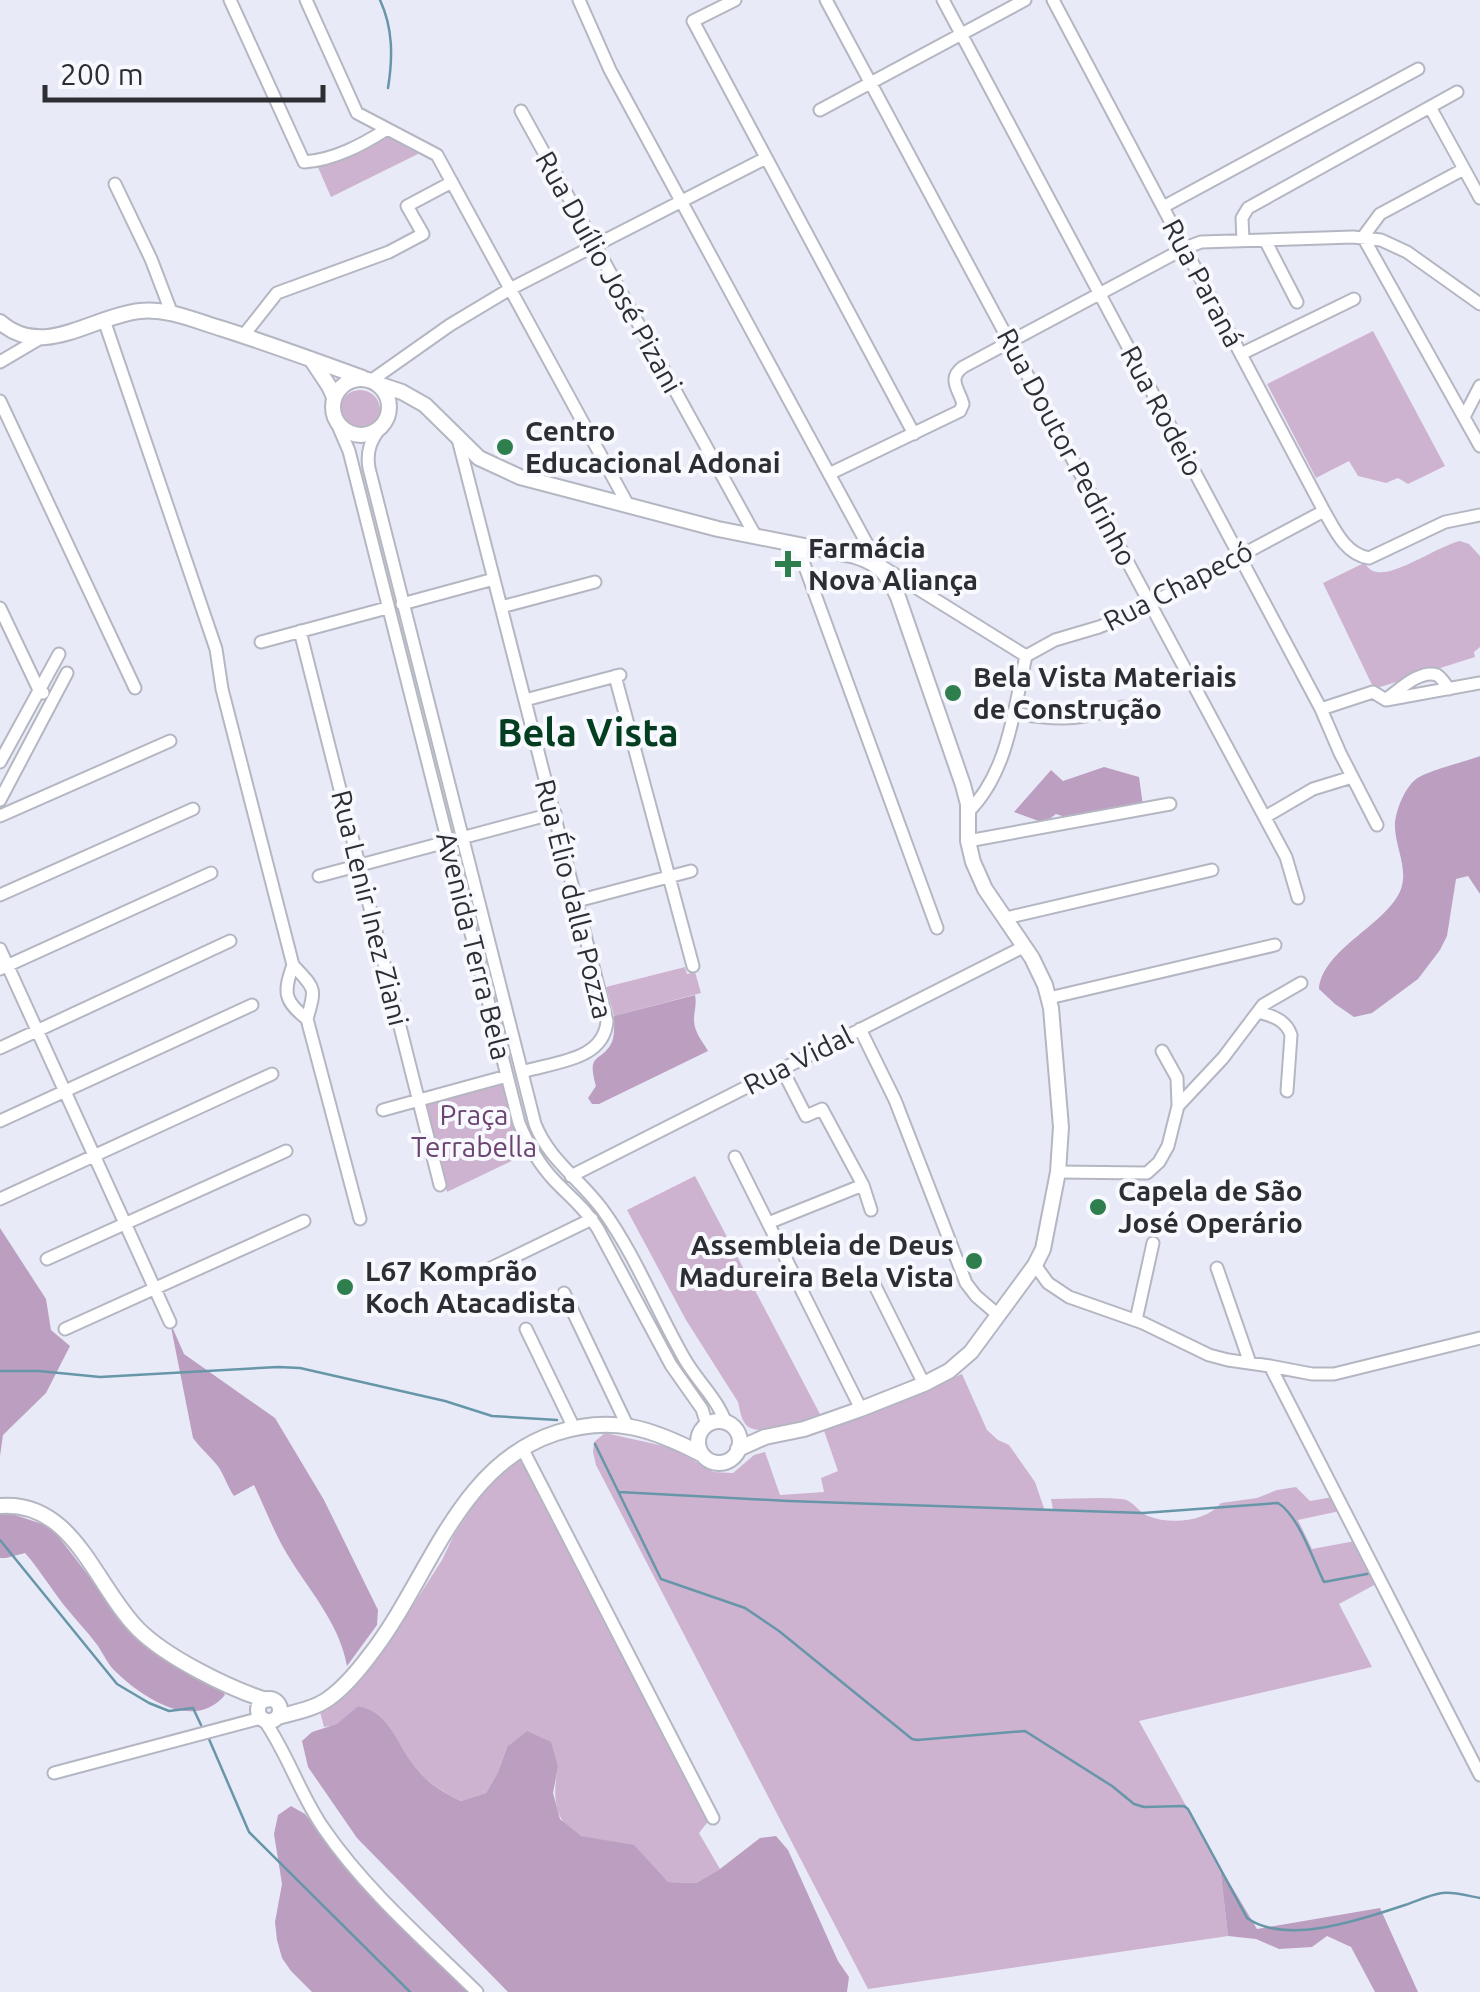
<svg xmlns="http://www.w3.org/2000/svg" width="1480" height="1992" viewBox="0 0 1480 1992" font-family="Ubuntu,sans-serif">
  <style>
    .green { fill: #ceb3d1 }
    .forest { fill: #bc9ec0 }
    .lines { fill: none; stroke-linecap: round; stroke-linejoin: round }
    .stream { stroke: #6796a9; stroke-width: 2.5 }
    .minor-casing { stroke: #b4b7c2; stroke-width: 15 }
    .major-casing { stroke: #b4b7c2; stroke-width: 18 }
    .minor { stroke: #fff; stroke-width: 11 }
    .major { stroke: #fff; stroke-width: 14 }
    .poi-dot { fill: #2f7e4e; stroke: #f8f9fe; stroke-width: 4 }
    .labels { text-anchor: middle; stroke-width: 8; stroke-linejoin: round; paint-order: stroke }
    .street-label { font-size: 28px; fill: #2d2e33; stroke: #f8f9fe }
    .poi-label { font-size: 28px; font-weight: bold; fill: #2d2e33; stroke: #f8f9fe; text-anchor: start }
    .park-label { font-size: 28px; fill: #6c4472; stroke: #f8f9fe }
    .district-label { font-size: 38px; font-weight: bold; fill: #023e1f; stroke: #f8f9fe }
  </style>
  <rect width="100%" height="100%" fill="#e8ebf7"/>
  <path class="green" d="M387,133L422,152L331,197L317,165Z
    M1373,331L1445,466L1408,484L1398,478L1386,483L1358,476L1349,461L1316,478L1267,384Z
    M340 410a20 20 0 1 1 40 0a20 20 0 1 1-40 0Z
    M1460,541L1469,544L1480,556V647L1474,652L1475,657L1374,689L1323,583L1364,563C1369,568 1370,571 1377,572C1396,576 1438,546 1460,541Z
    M685,967L687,974L695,972L701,993L614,1016L606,987Z
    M504,1081L528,1153L447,1192L425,1103Z
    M695,1176L821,1416C804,1422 762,1438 747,1426C741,1420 740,1410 738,1402L686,1320L627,1210Z
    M962,1374L987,1430L998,1440L1009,1445L1035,1482L1045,1511L1053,1510L1051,1499C1074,1499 1099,1497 1122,1499C1133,1500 1137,1511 1148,1516C1170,1525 1206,1522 1221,1503L1257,1498L1277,1490L1296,1487L1310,1501L1333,1497L1340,1511L1298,1520L1312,1549L1355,1541L1378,1583L1339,1604L1372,1667L1139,1721L1220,1867L1228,1936L868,1989L596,1465L593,1452L594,1442L605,1433L673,1448L713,1472L733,1473L754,1455L765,1452L780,1495L824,1492L821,1478L838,1471L823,1428Z
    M522,1454L710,1819L699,1833L720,1869L696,1883L668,1882C651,1865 632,1852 610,1842C600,1838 588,1840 579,1835C552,1821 553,1793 558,1767L507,1747L498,1772L486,1793L461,1801C443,1792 429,1784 416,1768C397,1745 390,1711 358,1706L337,1725L324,1727L320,1712L327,1710L352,1688L396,1632L442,1560L454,1535L483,1491Z"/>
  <path class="forest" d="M1480,756V894L1468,876L1456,879L1447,936L1440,950L1418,979L1372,1013L1354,1017L1335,1004L1319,989C1322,949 1388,924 1401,889C1408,868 1396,849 1395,828C1394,814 1404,789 1415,780C1425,771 1465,762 1480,756Z
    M1104,767L1139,777L1143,806L1071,819L1056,814L1044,823L1014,812L1051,770L1063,781Z
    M695,995C697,1005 694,1011 694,1020C694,1032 703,1042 708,1051L599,1104H592L588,1098L596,1086C586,1051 601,1064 612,1042C615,1034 614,1024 614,1016Z
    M0,1228L46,1299L51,1330L70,1346L46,1393L3,1435L0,1456Z
    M170,1322L184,1354L275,1418L324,1500L378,1610L377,1625L347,1666C340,1626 313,1595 292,1562C276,1538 266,1510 254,1485L234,1496C227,1486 224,1474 217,1465C209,1455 200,1448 193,1438Z
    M9,1513L51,1527L139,1641L222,1691L225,1695C194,1732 143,1698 116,1672C108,1665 104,1655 98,1646C87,1631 74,1618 63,1604C50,1587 39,1569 25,1553L6,1558H0V1515Z
    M358,1706C390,1711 397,1745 416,1768C429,1784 442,1792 461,1801L486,1793L498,1772L507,1747L527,1731L551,1742L558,1767L553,1793L560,1819L581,1836L634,1845L668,1882L696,1883L720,1869L760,1838L776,1836L788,1850L838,1961L849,1977L847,1992H508L357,1838L308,1767L302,1741L312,1732L337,1724Z
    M291,1806L305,1814L361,1883L469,1992H312L291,1971L282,1958L277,1940L275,1922L282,1884L274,1834L278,1815Z
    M1220,1867L1257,1929L1380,1908L1418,1992H1375L1351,1947L1327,1936L1312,1947L1279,1949L1256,1939L1228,1936Z"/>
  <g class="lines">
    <path class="stream" d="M380,0C393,28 393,57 388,88
      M0,1371H39L100,1377L278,1367L300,1368L445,1401L492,1416L557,1420
      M595,1444L661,1579L745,1608L779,1631L912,1739L917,1740L1025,1731L1112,1786L1134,1804L1144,1807L1184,1806L1188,1809L1247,1918C1286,1946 1363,1919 1405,1905C1417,1901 1429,1895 1442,1893C1453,1891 1468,1896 1480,1898
      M619,1492L788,1501L1143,1513L1278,1503C1299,1516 1313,1560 1324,1582L1372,1573
      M0,1540L117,1684L149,1703L169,1711L193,1708L201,1725
      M209,1739L249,1832L410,1992"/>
    <g class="minor-casing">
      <path id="minor" d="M230,0L304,162C334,160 362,145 387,129
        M306,0L357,113L437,155L628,505
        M579,0L610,70L878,564L1026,656L1055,640L1099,627L1129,615L1324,511
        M735,0L693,21L914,434
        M826,0L1286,857L1298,898
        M943,0L1321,709L1340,753L1377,825
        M1053,0L1324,511C1335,530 1345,554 1369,558L1445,522L1480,515
        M1430,107L1480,198
        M820,110L1025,0
        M521,111L756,537
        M1464,169L1380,214L1363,237L1480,446
        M115,184L151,259L172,314
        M1163,207L1418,69
        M1243,240L1242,218L1248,208L1457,92
        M1265,240L1297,302
        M104,320L216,649L222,689L293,965C316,990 316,987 307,1019L360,1219
        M243,336L277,293L389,252L423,234L407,206L452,182
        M1241,354L1354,299
        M0,362L39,339
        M372,380L450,325L510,289L766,158
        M0,401L135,688
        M1464,417L1480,386
        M337,423L349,451L519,1123C528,1145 538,1163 554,1180C569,1196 586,1209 598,1229L671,1365L702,1409L707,1425
        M381,427C371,440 366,451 369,468L535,1124C549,1160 580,1179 602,1209C635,1254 656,1309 684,1358C697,1381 717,1398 726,1423
        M458,439L607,1021C604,1061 553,1062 522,1072
        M829,474L960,411L963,404C959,389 947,379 963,367L1185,248L1201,242L1353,237L1381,240L1407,252L1480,304
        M797,545L937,928
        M402,604L494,579
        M501,607L595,582
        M0,608L39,690L43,693
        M300,631L440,1185
        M261,642L387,608
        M615,676L693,966
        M1389,697C1400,689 1421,669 1437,675C1441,677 1446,685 1449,689
        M525,700L620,675
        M1321,709L1373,692L1386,700L1480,683
        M1013,713C1059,721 1078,720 1123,707
        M0,762L59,654
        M0,800L67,673
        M968,812C1008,773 1014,709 1026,656
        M0,816L170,741
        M1265,817L1313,789L1352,777
        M968,841L1170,804
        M319,876L555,813
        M0,895L193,809
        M577,901L691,871
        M1006,918L1212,870
        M0,949L170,1322
        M293,965C283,993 284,1001 307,1019
        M0,969L211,873
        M1049,998L1275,945
        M1258,1012C1273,1016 1286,1020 1291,1035L1287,1091
        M860,1029L895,1100L966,1283L976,1296L997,1314
        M0,1048L230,941
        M1162,1051L1177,1078L1178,1106
        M383,1110L507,1076
        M0,1121L252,1005
        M735,1157L861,1409
        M1058,1172L1147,1173L1159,1162L1168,1146L1178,1106L1223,1058L1263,1005L1301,983
        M571,1176L1025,946
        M863,1185L871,1210
        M0,1199L272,1074
        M768,1223L863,1185L822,1109L806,1116L782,1069
        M47,1259L286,1151
        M1035,1265L1048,1283L1069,1297L1143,1323L1209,1355L1228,1360L1270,1366L1480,1775
        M491,1268L592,1219
        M1217,1268L1250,1363
        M871,1278L924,1384
        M564,1293L627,1425
        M1136,1320L1153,1243
        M65,1329L304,1221
        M526,1329L574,1428
        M1270,1366L1312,1374H1334L1480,1338
        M522,1448L713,1818
        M264,1720C288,1754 300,1795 324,1829C366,1890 424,1940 477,1992
        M54,1773L261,1718"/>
    </g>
    <g class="major-casing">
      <path id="major" d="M0,322C43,360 92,316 140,311C168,308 196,321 223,329C270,344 316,361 363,378
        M311,359L329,386L334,397
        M333 407a28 28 0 1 1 56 0a28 28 0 1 1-56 0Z
        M378,384L402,392L425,405L479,458L520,477L718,529L855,556C880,564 887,573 898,597L963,785L968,804V841L973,862L985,889L1032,958L1045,985L1051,1008L1061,1127L1058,1172L1043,1249L1035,1265L971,1352L949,1371L924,1384L861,1409L804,1429L765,1437L738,1449
        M698 1442a21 21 0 1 1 42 0a21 21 0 1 1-42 0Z
        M0,1506C74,1500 95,1586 138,1629C166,1657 228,1688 266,1700
        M258 1710a11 11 0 1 1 22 0a11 11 0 1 1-22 0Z
        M278,1717C295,1712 314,1709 328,1699C344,1688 358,1671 370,1655C429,1580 457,1465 556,1433C612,1415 651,1428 701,1454"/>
    </g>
    <use href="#minor" class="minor"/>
    <use href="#major" class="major"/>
  </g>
  <g class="poi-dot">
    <circle cx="505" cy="447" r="10"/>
    <path d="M783 549h10v10h10v10h-10v10h-10v-10h-10v-10h10z"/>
    <circle cx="953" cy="693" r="10"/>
    <circle cx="1098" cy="1207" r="10"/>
    <circle cx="974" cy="1261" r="10"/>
    <circle cx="345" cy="1287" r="10"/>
  </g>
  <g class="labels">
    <g class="street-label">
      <text transform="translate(609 272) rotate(61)" y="10">Rua Duílio José Pizani</text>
      <text transform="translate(1203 283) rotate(62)" y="10">Rua Paraná</text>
      <text transform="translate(1162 411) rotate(62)" y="10">Rua Rodeio</text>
      <text transform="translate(1067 447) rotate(62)" y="10">Rua Doutor Pedrinho</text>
      <text transform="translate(1178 586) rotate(-27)" y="10">Rua Chapecó</text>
      <text transform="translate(574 899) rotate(76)" y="10">Rua Élio dalla Pozza</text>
      <text transform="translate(370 908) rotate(76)" y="10">Rua Lenir Inez Ziani</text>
      <text transform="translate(474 946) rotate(76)" y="10">Avenida Terra Bela</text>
      <text transform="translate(798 1060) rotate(-27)" y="10">Rua Vidal</text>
    </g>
    <g class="poi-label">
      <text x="525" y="441">Centro<tspan x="525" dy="32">Educacional Adonai</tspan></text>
      <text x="808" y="558">Farmácia<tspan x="808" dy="32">Nova Aliança</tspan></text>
      <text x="973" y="687">Bela Vista Materiais<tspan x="973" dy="32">de Construção</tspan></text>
      <text x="1118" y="1201">Capela de São<tspan x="1118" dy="32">José Operário</tspan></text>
      <text x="954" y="1255" text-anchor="end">Assembleia de Deus<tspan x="954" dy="32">Madureira Bela Vista</tspan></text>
      <text x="365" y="1281">L67 Komprão<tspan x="365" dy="32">Koch Atacadista</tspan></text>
    </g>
    <g class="park-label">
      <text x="474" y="1125">Praça<tspan x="474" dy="32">Terrabella</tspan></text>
    </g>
    <g class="district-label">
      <text x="588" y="746">Bela Vista</text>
    </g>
  </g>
  <path d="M45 85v15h278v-15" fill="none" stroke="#2d2e33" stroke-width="5"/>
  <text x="60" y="85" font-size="30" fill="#2d2e33" stroke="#f8f9fe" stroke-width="8" paint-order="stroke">200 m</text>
</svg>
